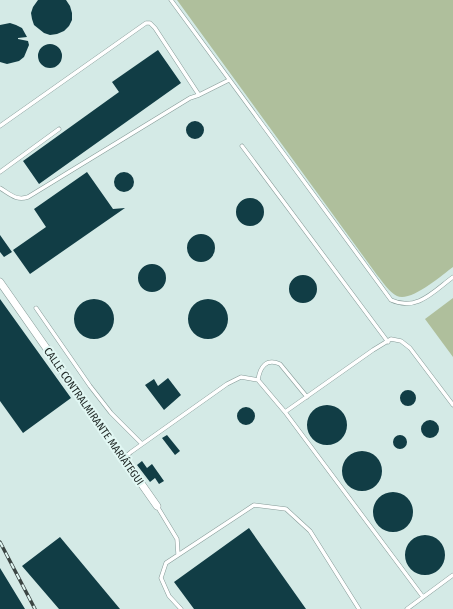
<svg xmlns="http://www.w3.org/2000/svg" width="453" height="609" viewBox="0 0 453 609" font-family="'Fira Sans Condensed',sans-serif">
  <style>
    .green { fill: #afbf9c }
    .building { fill: #113d45 }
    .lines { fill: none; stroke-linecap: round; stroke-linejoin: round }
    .service-casing { stroke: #869b98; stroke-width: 4.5 }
    .minor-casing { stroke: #869b98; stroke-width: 8 }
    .service { stroke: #fff; stroke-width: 3.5 }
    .minor { stroke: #fff; stroke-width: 7 }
    .rail-casing { stroke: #3b4543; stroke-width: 3.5 }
    .rail { stroke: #e1f7f3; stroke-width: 2; stroke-dasharray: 6; stroke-linecap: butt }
    .labels { text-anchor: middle; stroke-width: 4; stroke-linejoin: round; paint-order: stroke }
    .street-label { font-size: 11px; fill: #1c2422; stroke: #e1f7f3 }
  </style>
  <rect width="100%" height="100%" fill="#d4eae6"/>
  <path class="green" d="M177,0H453V267C442,275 410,303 397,296C389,292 383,282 377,275Z
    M453,298V357L425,319Z"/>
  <path class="building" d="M38,0H66L70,6L72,13V20L69,26L64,31L57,34L50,35L44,33L34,25L32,19L31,13L33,7Z
    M10,23L16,25L22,28L27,37L18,38V39L28,41L29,45L24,57L19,61L7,64L0,62V25Z
    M38 56a12 12 0 1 1 24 0a12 12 0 1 1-24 0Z
    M158,50L181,83L39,184L23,161L119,92L112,82Z
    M186 130a9 9 0 1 1 18 0a9 9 0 1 1-18 0Z
    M87,172L113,209L125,208L30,274L13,250L46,227L34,209Z
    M114 182a10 10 0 1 1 20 0a10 10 0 1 1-20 0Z
    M236 212a14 14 0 1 1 28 0a14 14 0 1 1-28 0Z
    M187 248a14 14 0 1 1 28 0a14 14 0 1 1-28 0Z
    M0,235L12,252L4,257L0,252Z
    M138 278a14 14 0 1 1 28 0a14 14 0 1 1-28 0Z
    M289 289a14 14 0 1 1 28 0a14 14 0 1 1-28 0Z
    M74 319a20 20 0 1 1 40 0a20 20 0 1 1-40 0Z
    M188 319a20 20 0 1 1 40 0a20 20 0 1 1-40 0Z
    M0,299L71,398L23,433L0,401Z
    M168,378L181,395L164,410L145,385L154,379L158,386Z
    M400 398a8 8 0 1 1 16 0a8 8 0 1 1-16 0Z
    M307 425a20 20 0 1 1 40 0a20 20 0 1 1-40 0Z
    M237 416a9 9 0 1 1 18 0a9 9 0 1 1-18 0Z
    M421 429a9 9 0 1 1 18 0a9 9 0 1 1-18 0Z
    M167,435L180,451L175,455L162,438Z
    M393 442a7 7 0 1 1 14 0a7 7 0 1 1-14 0Z
    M342 471a20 20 0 1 1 40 0a20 20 0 1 1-40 0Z
    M142,461L147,468L152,464L164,481L159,484L155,478L150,482L137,465Z
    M373 512a20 20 0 1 1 40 0a20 20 0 1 1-40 0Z
    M249,528L277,568L306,609H194L174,582Z
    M405 555a20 20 0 1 1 40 0a20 20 0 1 1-40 0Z
    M60,537L120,609H59L22,566Z
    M0,568L25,609H0Z"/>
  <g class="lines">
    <g class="service-casing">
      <path id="service" d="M171,0L391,300C417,312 434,291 453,277
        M0,126L146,23H150L155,28L199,95
        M242,146L388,342
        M0,172L59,129
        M0,188C10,194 16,201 28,197L190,98L199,95L229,80
        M36,308L90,386L111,413L142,444
        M258,380C260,367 266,358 280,364L307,397
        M285,412L373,350L391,339L401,341L410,348L453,405
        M124,458L131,452L227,384L241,377L258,380L285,412L423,597
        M157,506L177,539L178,554
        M181,609L169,596L161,578L166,563L254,505L286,509L310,531L359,609
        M407,609L453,575"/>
    </g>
    <g class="minor-casing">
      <path id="minor" d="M0,282L157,506"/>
    </g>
    <use href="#service" class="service"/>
    <use href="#minor" class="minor"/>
    <g class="rail-casing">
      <path id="rail" d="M0,542L35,609"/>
    </g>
    <use href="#rail" class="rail"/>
  </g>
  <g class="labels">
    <g class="street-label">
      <text transform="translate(94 416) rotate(55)" y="4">CALLE CONTRALMIRANTE MARIÁTEGUI</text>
    </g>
  </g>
</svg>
